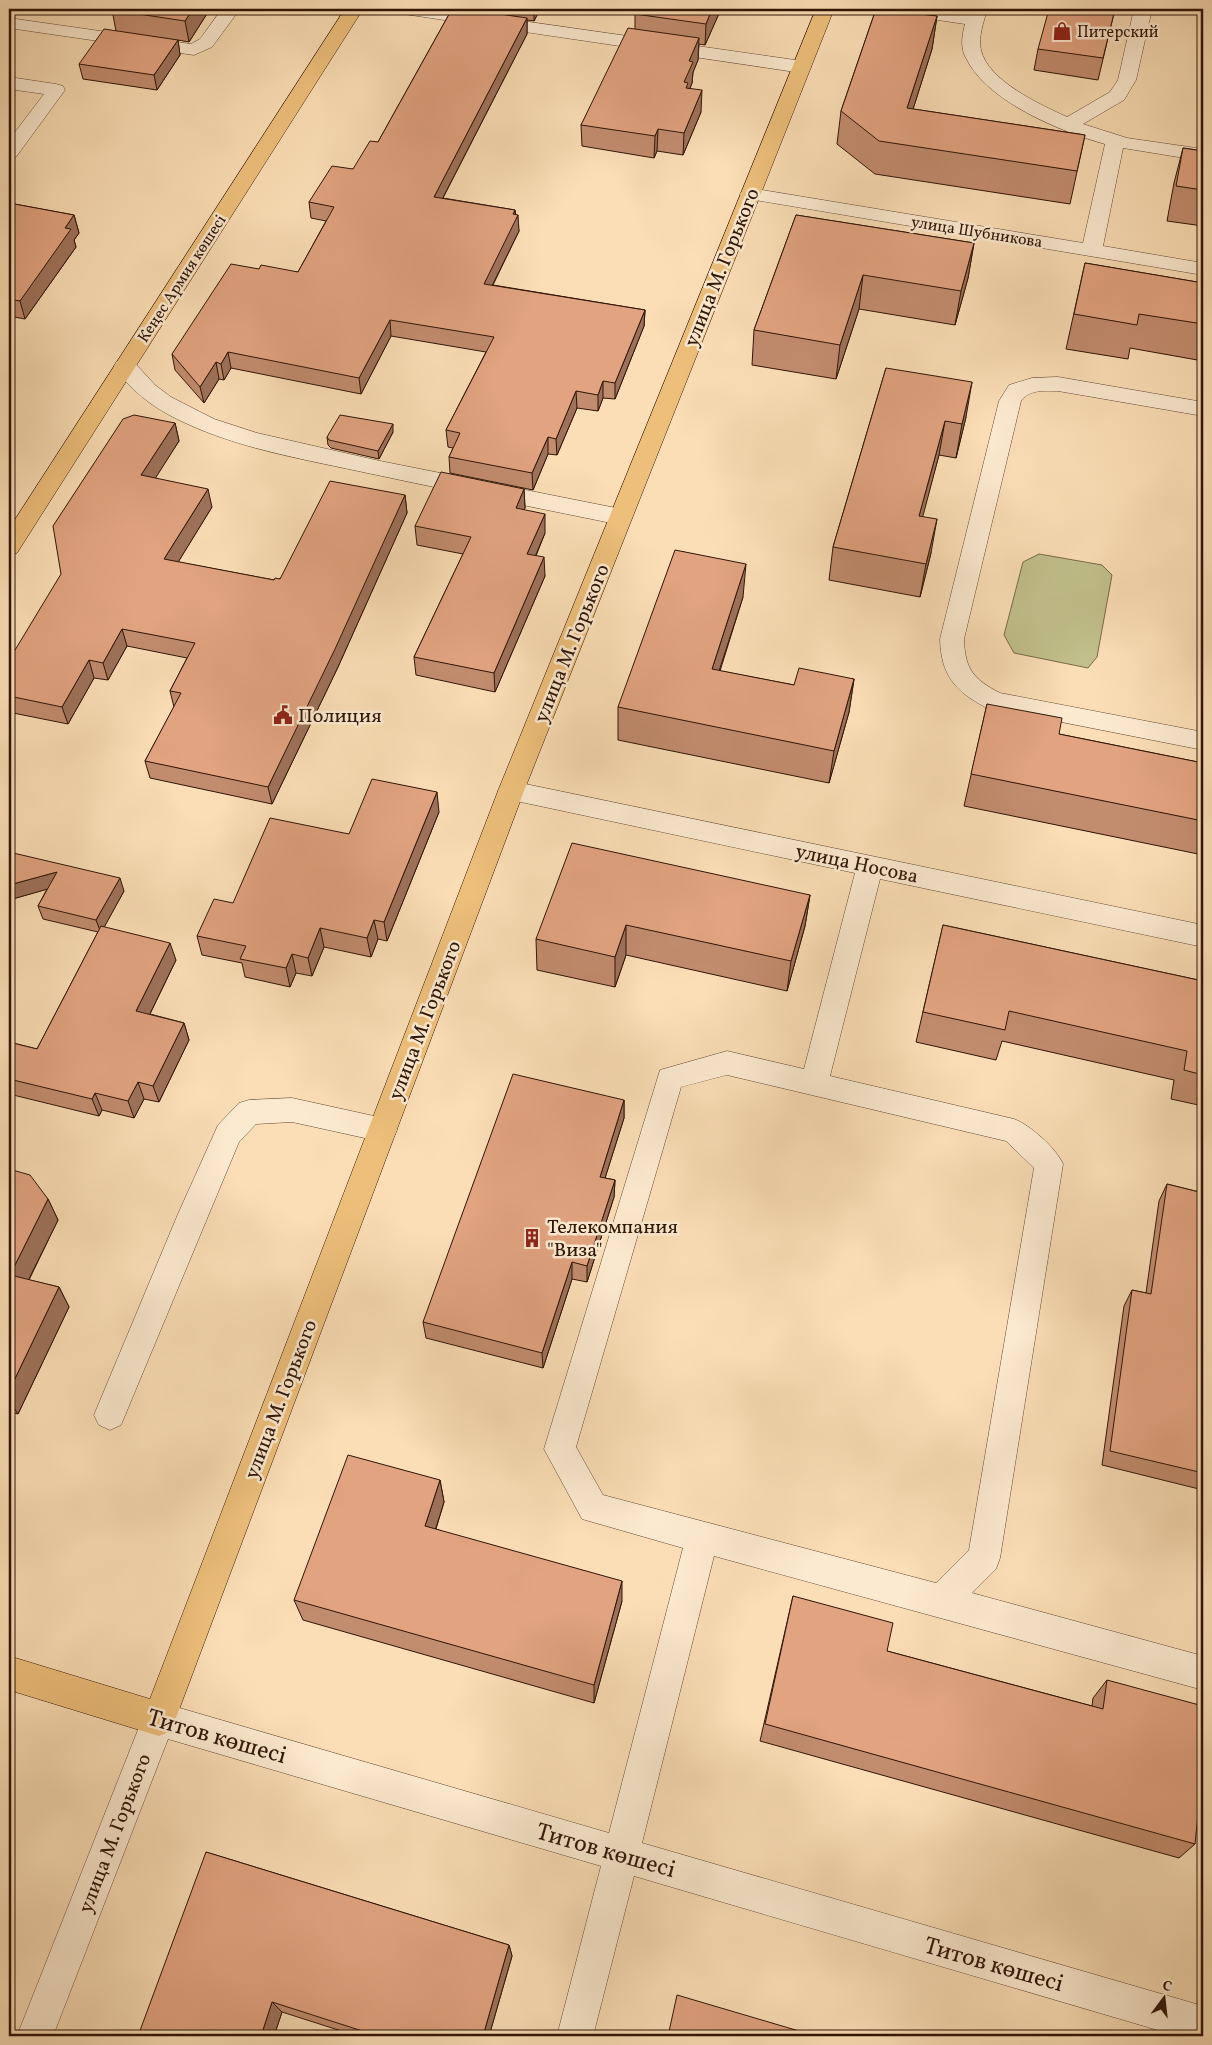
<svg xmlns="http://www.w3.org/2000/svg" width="1212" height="2045" viewBox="0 0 1212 2045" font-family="Vollkorn,serif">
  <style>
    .green { fill: #c1c08c; stroke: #786a49 }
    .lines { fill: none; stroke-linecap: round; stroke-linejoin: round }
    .minor-casing { stroke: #624632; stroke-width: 1 }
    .major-casing { stroke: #2f1406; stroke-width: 1 }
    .minor { fill: #fcead0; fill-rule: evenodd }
    .major { fill: #eebf7b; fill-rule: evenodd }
    .wall { fill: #c28c6e; stroke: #2f1406 }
    .shaded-wall { fill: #9e725a; stroke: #2f1406 }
    .building { fill: #e1a380; stroke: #2f1406 }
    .labels { text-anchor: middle; stroke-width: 5; stroke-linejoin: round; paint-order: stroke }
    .far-poi-label { font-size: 16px; fill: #2f1406; stroke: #fcead0; text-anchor: start }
    .far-street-label { font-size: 16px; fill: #2f1406; stroke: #fcead0 }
    .street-label { font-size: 20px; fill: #2f1406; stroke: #fcead0 }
    .poi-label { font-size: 20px; fill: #2f1406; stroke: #fcead0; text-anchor: start }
    .near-street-label { font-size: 24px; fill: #2f1406; stroke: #fcead0 }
  </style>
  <rect width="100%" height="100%" fill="#fbdeb6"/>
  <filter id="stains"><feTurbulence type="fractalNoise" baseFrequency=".004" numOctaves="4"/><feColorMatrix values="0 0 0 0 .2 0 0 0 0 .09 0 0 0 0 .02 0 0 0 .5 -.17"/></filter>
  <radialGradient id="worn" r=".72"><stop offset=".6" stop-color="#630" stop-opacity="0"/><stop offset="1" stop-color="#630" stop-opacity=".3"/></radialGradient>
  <path class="green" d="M1039,554L1102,565L1112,575L1097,657L1088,668L1014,653L1004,635L1023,562Z"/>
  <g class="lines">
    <g class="minor-casing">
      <path id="minor" d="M222,9H240L212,47L194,55L9,28V18L191,44L200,39Z
        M395,9H439L802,61L809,63L811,67L809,71L802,73L404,14L398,13Z
        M888,9H933L968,14L969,9H987C984,22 978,36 981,50C988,81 1041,105 1067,117L1110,92L1118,80L1134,9H1152L1136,80L1124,100L1083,124L1127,138L1203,149V161L1123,148L1103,246L1203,263V275L743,198L740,194L743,190L750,188L1083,243L1105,144C1061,132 986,101 966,58C960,48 962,35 965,24L897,14L891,13Z
        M9,77L56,84L63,86L65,90L16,157L9,159V140L44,94L9,89Z
        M125,359L133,361L155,385L171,397L214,419L257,433L380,461L621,509L629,512L632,517L629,522L621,525C533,507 446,490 358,471C297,458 233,447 177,419C152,407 129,389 114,366L117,361Z
        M1058,377L1203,402V416L1058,391C1045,391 1029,389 1021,401L964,639C965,669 973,679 1000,693L1203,732V750L985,707C955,691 941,675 940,639L999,401L1009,385L1032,378Z
        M511,781L1203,925V947L880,879L830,1076L1014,1119C1030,1125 1056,1148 1063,1164L1000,1558L996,1569L972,1593L1203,1656V1690L714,1556L642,1843L1203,2006V2036H1178L634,1876L593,2036H557L601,1866L168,1739L53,2036H17L147,1707L159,1702L609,1833L683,1548L582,1519L544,1449L660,1070L727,1051L804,1069L855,873L502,798L498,791L502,784ZM727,1075L1006,1141L1034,1168L969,1550L936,1583L603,1495L576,1447L681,1087Z
        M292,1098L383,1118L393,1121L397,1130L393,1139L383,1142L292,1122L256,1124L239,1142L121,1425L110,1430L99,1425L94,1415L178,1214L218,1125L239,1103L249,1100Z"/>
    </g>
    <g class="major-casing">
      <path id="major" d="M345,9H363L17,553L9,555V529Z
        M816,9H834L524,791L171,1731L159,1736L9,1690V1656L150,1699L498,791Z"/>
    </g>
    <use href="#minor" class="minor"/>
    <use href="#major" class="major"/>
  </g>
  <path class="wall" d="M210,9L189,42L178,40L180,55L157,90L83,79L79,64L116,31L112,10Z
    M452,9H540L534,21L527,20V34L443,198L515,210L519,231L493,285L645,310L644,326L615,399L603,398L598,411L577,408L557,455L548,454L533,490L450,473L449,457L453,448L448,447L446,430L486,352L391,336L361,394L231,368L224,380L219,379L204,403L175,370L172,354L259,269L298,272L326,221L311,218L309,202L353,169L378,142Z
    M629,9H721L705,45L699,44L698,60L693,72L692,83L690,88L701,112L683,155L657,151L654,158L582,146L581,125L635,29V14L629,13Z
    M876,9H926V15L937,16L932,49L913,109L1085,135L1070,204L875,174L837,144L841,111Z
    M1115,9L1098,80L1034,70L1038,49Z
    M1183,148L1203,151V226L1167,221L1174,183Z
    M9,203L74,215L79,233L74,240L76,247L25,319L9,316Z
    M796,215L974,243L968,278L955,325L859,309L836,379L752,365L754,330Z
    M1085,263L1203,283V361L1130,348L1128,359L1066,349Z
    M886,368L966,417L956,458L939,455L922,516L931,553L920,597L829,580L833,547Z
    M175,423L179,441L155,478L212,507L178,562L274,580L280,579L405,495L407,513L338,667L272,804L150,778L145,761L174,707L170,691L187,658L127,646L108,680L94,678L68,724L13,713L9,701V660Z
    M393,432L379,459L331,448L328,445L327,437Z
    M524,489L525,508L524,510L545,533L536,556L545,576L495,692L416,675L414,657L463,554L417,545L415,526Z
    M743,597L720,671L794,685L854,679L849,712L829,783L618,740V707Z
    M987,704L1059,734L1203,763V855L964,806Z
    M439,812L387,941L378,939L371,957L324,947L312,976L296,973L290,987L245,977L242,963L202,955L197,936L233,903L349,834Z
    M9,852L124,891L104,927L176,960L150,1014L184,1023L189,1040L159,1102L144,1099L134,1118L102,1110L99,1116L9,1094V1042L37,1049L98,932L43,919L38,906L47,889L9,900Z
    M810,895L805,926L787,991L626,955L615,987L537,970L536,939Z
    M943,925L1203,981V1106L1171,1099L1174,1080L1002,1041L996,1060L916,1042Z
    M624,1100V1118L605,1178L615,1180L614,1197L587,1282L572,1279L543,1368L426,1338L423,1322Z
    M9,1169L48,1199L58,1220L29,1280L59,1287L69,1307L18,1414L9,1412Z
    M1167,1184L1203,1193V1490L1102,1465L1124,1306L1132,1290L1146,1293L1159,1201Z
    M440,1480L444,1502L436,1529L622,1601L594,1703L303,1620L294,1600Z
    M793,1596L887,1651L1092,1706L1093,1698L1107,1680L1195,1844L1179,1858L760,1741Z
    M206,1852L509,1945L512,1956L489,2036H357L282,2012L274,2036Z"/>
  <path class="shaded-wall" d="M193,9H210L189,42L185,21Z
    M534,9H540L534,21Z
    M712,9H721L705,45L706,24Z
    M922,9H926L925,20L920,14Z
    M937,16L932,49L903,141L907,108Z
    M527,18V34L435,213L434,197Z
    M699,38L698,60L693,72L692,83L688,93L684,82L689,61Z
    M178,40L180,55L157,90L154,75Z
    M702,90L701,112L683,155L684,133Z
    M658,129L657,151L654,158L655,136Z
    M515,210L516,219L518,215L519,231L485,300L484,284Z
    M74,215L79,233L74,240L76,247L25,319L20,301L65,228Z
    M974,243L968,278L955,325L961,291Z
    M863,275L859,309L836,379L840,345Z
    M645,310L644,326L615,399V383Z
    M390,320L391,336L361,394L359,378Z
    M228,352L231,368L224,380L221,364Z
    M216,362L219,379L204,403L200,387Z
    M603,381V398L598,411V395Z
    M972,382L966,417L956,458L962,424Z
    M576,391L577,408L557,455L556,439Z
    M945,421L939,455L914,550L919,516Z
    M175,423L179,441L146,493L141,475Z
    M393,424V432L379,459L378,451Z
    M548,437V454L533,490L532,473Z
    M208,489L212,507L169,577L164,559Z
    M524,489L525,508L517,527L516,508Z
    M405,495L407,513L338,667L272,804L268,787Z
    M545,514V533L528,573L527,554Z
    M937,519L931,553L920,597L926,564Z
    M544,557L545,576L495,692L494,673Z
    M746,564L743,597L709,702L712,669Z
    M122,629L127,646L108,680L103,663Z
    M89,660L94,678L68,724L62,707Z
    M854,679L849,712L829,783L834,751Z
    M437,792L439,812L387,941L384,922Z
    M57,872L62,885L9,900V885Z
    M120,878L124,891L101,933L96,920Z
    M810,895L805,926L787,991L791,961Z
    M374,920L378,939L371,957L367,938Z
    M626,925V955L615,987V957Z
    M320,928L324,947L312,976L308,958Z
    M170,943L176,960L143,1028L136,1011Z
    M292,954L296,973L290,987L286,968Z
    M184,1023L189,1040L159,1102L153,1086Z
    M138,1082L144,1099L134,1118L128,1101Z
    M95,1093L102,1110L99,1116L92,1099Z
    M624,1100V1118L600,1194V1177Z
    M615,1180L614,1197L587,1282V1266Z
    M48,1199L58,1220L21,1295L10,1275Z
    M572,1262V1279L543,1368L542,1353Z
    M59,1287L69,1307L18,1414L9,1400V1391Z
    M440,1480L444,1502L430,1547L425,1526Z
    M622,1581V1601L594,1703V1685Z
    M509,1945L512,1956L489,2036H483Z
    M272,2002L282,2012L274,2036H261Z"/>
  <path class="building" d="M113,9H193L185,21L112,10Z
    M452,9H465L527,18L434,197L515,210L513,214L518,215L484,284L645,310L615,383L603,381L598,395L576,391L556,439L548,437L532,473L449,457L460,433L446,430L494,337L390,320L359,378L228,352L221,364L216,362L200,387L172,354L231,264L259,269L261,265L298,272L334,207L309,202L332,166L353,169L370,141L378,142Z
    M638,9H712L706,24L635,14Z
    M876,9H922L920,14L937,16L907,108L1085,135L1077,171L879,141L841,111Z
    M1049,9H1115L1103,58L1038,49Z
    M628,28L699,38L689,61L693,62L684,82L688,83L686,88L702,90L684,133L658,129L655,136L581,125Z
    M104,29L178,40L154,75L79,64Z
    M1183,148L1203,151V190L1176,186Z
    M9,203L74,215L65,228L71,229L20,301L9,299Z
    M796,215L974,243L961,291L863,275L840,345L754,330Z
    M1085,263L1203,283V324L1139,314L1137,325L1074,314Z
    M886,368L972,382L962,424L945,421L919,516L937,519L926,564L833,547Z
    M134,415L175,423L141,475L208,489L164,559L274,580L275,578L280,579L330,481L405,495L335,649L268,787L145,761L181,693L170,691L195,643L122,629L103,663L89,660L62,707L9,696V693L13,685L9,684V660L61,574L53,526L123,419Z
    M340,415L393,424L378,451L329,440L327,437Z
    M441,472L524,489L516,508L545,514L527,554L544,557L494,673L414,657L471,537L415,526Z
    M675,550L746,564L712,669L794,685L799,668L854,679L834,751L618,707Z
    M987,704L1062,718L1059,734L1203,763V821L971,774Z
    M372,779L437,792L384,922L374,920L367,938L320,928L308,958L292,954L286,968L240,959L246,946L197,936L214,899L233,903L270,818L349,834Z
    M572,843L810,895L791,961L626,925L615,957L536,939Z
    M9,852L120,878L96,920L38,906L57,872L9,885Z
    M943,925L1203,981V1075L1184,1070L1187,1051L1009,1011L1005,1030L923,1012Z
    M101,926L170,943L136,1011L184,1023L153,1086L138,1082L128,1101L95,1093L92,1099L9,1079V1042L37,1049Z
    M513,1074L624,1100L600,1177L615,1180L587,1266L572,1262L542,1353L423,1322Z
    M9,1169L30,1175L48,1199L10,1275L59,1287L9,1391Z
    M1167,1184L1203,1193V1473L1110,1451L1132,1290L1151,1294Z
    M348,1455L440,1480L425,1526L622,1581L594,1685L294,1600Z
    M793,1596L893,1623L887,1651L1103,1709L1107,1680L1203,1706V1765L1195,1844L765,1724Z
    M206,1852L509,1945L483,2036H378L272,2002L261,2036H138Z
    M677,1995L816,2036H668Z"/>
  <defs>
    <g id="shop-bare" transform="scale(1.5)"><path d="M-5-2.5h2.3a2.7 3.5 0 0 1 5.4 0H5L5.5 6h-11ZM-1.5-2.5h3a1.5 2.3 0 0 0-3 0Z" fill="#8f2418" stroke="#fcead0" stroke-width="2.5" paint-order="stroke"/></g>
    <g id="civic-bare" transform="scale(1.5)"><path d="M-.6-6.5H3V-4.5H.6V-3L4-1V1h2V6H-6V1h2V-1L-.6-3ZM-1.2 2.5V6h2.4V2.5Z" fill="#8f2418" stroke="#fcead0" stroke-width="2.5" paint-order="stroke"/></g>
    <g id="building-bare" transform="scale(1.5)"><path d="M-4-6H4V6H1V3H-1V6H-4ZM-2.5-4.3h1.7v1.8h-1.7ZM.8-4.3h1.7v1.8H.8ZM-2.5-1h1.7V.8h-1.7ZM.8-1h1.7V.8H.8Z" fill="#8f2418" stroke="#fcead0" stroke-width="2.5" paint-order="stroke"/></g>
  </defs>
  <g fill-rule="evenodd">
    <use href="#shop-bare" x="1062" y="31"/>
    <use href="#civic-bare" x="283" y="715"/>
    <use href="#building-bare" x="532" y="1238"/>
  </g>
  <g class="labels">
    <g class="far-poi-label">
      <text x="1077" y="37">Питерский</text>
    </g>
    <g class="far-street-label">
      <text transform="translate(977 231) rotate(9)" y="6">улица Шубникова</text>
      <text transform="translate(181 278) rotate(-57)" y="6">Кеңес Армия көшесі</text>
    </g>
    <g class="street-label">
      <text transform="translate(721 267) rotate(-68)" y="7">улица М. Горького</text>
      <text transform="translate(571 643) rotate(-68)" y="7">улица М. Горького</text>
      <text transform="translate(857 863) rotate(12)" y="7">улица Носова</text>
      <text transform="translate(424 1020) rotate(-69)" y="7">улица М. Горького</text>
      <text transform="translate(280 1399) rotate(-69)" y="7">улица М. Горького</text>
      <text transform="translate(114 1833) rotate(-69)" y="7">улица М. Горького</text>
    </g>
    <g class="poi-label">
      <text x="298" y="722">Полиция</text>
      <text x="547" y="1233">Телекомпания<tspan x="547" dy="23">"Виза"</tspan></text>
    </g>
    <g class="near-street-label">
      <text transform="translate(217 1736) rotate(16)" y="8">Титов көшесі</text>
      <text transform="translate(606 1850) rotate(16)" y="8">Титов көшесі</text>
      <text transform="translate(994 1964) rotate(16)" y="8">Титов көшесі</text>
    </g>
  </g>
  <rect width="1212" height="2045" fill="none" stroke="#fbdeb6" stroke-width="30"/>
  <rect x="10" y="10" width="1192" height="2025" fill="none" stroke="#2f1406" stroke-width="2.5"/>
  <rect x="15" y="15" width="1182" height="2015" fill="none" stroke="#2f1406"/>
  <g transform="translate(1164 1998) rotate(15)" stroke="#fcead0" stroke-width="4" paint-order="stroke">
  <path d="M0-4L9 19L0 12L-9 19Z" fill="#2f1406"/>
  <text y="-8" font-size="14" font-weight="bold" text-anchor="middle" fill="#2f1406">С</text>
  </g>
  <rect width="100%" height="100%" filter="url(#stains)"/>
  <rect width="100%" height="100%" fill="url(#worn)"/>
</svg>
